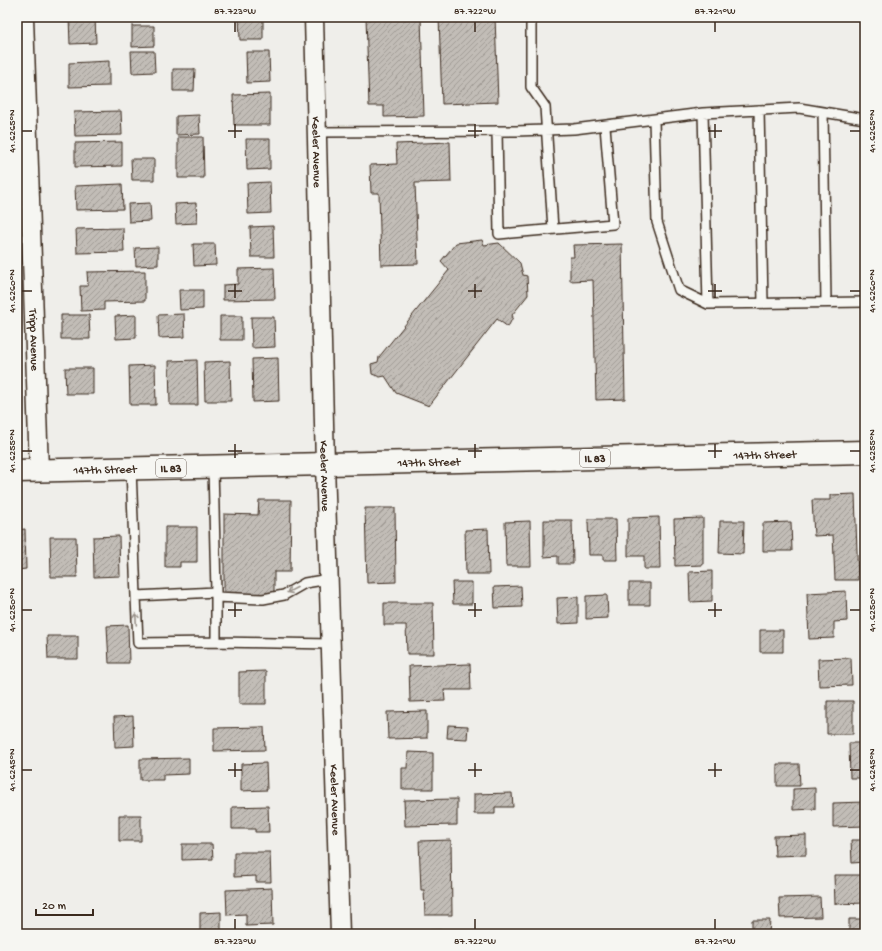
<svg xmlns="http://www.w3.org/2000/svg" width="882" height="951" viewBox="0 0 882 951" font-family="'Gochi Hand',sans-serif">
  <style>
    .building { fill: url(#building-hatch); stroke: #3b2a1e }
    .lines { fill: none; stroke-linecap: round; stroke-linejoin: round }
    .lane-casing { stroke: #3b2a1e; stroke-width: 12 }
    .street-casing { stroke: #3b2a1e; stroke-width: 21 }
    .primary-casing { stroke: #3b2a1e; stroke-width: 25 }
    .lane { stroke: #f6f6f2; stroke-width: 9 }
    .street { stroke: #f6f6f2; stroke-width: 18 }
    .primary { stroke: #f6f6f2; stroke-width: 22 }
    .oneway { stroke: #989088 }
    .ticks { fill: none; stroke: #3b2a1e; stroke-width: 1.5 }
    .labels { text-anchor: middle; stroke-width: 3; stroke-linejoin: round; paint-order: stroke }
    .shield { fill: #f6f6f2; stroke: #73675e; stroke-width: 1 }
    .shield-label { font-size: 11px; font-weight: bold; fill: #3b2a1e }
    .street-label { font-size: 12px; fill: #3b2a1e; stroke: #f6f6f2 }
    .neatline { fill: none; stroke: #3b2a1e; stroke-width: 1.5 }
    .ticks-label { font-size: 10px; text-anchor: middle; fill: #3b2a1e }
  </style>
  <defs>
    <pattern id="building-hatch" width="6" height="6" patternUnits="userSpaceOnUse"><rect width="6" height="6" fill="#c2bdb7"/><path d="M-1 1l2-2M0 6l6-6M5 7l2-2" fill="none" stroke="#9f9a94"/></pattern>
  </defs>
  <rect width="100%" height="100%" fill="#efeeea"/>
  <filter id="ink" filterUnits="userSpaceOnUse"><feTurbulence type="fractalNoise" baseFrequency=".025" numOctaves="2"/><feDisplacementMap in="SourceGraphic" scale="8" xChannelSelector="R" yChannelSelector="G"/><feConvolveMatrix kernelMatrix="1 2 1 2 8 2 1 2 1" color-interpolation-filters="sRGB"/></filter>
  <g filter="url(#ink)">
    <path class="building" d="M69,17H95L96,43L70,44Z
      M239,17H263V40H240Z
      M366,17H421L424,116L384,117V106H369Z
      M439,17H495L498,102L442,104Z
      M132,26H154V46L132,47Z
      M131,51H154L155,72L132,73Z
      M246,52H269L270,82L247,83Z
      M109,61V86L69,87V63Z
      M173,69H195L194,91H173Z
      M270,94V125H234L233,95Z
      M121,111L122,135L75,136L74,112Z
      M199,115L200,134L176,135V116Z
      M178,137H203L204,178H178Z
      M246,139H270V169L247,170Z
      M122,142V166L75,167V143Z
      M450,142L451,182L415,183L418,264L381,265L379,193H371L370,165L397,164L396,144Z
      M131,159H154V180H132Z
      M270,182L271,213L248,214L247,183Z
      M122,184L123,209L76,210L75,186Z
      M150,203L151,221L129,222L128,204Z
      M196,203L197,223L176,224L175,204Z
      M273,226L274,257H251L250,227Z
      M123,228L124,252L77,253L76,229Z
      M482,240L484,245L499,243L520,263L523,275L527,276L528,295L512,315L513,317L508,327L497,319L429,406L396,393L385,376L380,377L372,374L371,364L378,362L379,357L449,270L441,261L456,243Z
      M193,244H215L216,265L194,266Z
      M622,244L625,399L596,400L593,280L570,281V257H574L573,245Z
      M158,247V265L136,266L135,248Z
      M274,268L275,299L223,300V285L238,284V269Z
      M145,271V301L104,302V310L81,311L80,286H88L87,272Z
      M179,290H203V309L180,310Z
      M184,314L185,337L159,338L158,315Z
      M61,315H89L90,339H61Z
      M136,315V338L116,339L115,316Z
      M220,316H242V340H220Z
      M251,317H274L275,347L252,348Z
      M278,358L279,401L253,402L252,359Z
      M197,360L198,405H170L169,361Z
      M230,361L231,401H205L204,362Z
      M155,365L156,405H130L129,366Z
      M65,368H93V394H66Z
      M855,494L858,580H835L833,535L814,536L812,500H830V495Z
      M259,500H291L290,572H274V596H224V514L258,515Z
      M365,508H395L396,582L367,583Z
      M659,517L660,569H644V556H628V518Z
      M703,518V565L675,566L674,519Z
      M588,519H616L617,560H603V555H589Z
      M544,520H572L573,564H558V556L544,557Z
      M530,521L531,566H506L505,522Z
      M720,521H744L743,554L719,553Z
      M791,522L792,551H763V523Z
      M165,527H197V562H180V567H165Z
      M25,529L26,569L17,570V530Z
      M488,529L489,574H466L465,530Z
      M119,536L120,576L94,577L93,537Z
      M50,537H76L77,577H51Z
      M712,571V601L690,602L689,572Z
      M452,582H472V604H453Z
      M629,583H650V605H629Z
      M521,586L522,607L495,608L494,587Z
      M846,591L847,621L834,622V638L809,639L807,593Z
      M607,595L608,618L586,619V596Z
      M578,597V623L558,624L557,598Z
      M384,603H433L434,654H407L406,625H384Z
      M128,625L129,663H109L107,626Z
      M760,630H783V652H760Z
      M47,636H78V659H48Z
      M851,658L852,685L819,686L818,659Z
      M470,664L471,690H444L445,701L410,702L409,666Z
      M266,671V704H239V672Z
      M827,701H853V734H827Z
      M427,711V738L388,739L387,712Z
      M133,716L134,746L115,747L114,717Z
      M448,725L468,726L467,739L447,738Z
      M264,727L265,750L214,751V728Z
      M849,743H865V778H850Z
      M408,752L433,753V789H402V768H407Z
      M189,758V774L163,775V780H140V759Z
      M266,763L267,790L241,791V764Z
      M777,764H799L800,786H777Z
      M815,788V809L793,810V789Z
      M512,793L513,807H495V814H474V794Z
      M457,799V825L405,826L404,800Z
      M865,802V826L833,827V803Z
      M268,806L269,832H255V829H232V807Z
      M119,815H141V841H119Z
      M806,835V855L775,856L774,836Z
      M451,840L452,915H425L424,890H421L419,841Z
      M851,840H865V862L852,863Z
      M182,844H212L213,859L182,860Z
      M234,852H270L271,882H256V876L234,877Z
      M834,875H865V903L835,904Z
      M272,888L273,925L246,926V914L227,915L226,890Z
      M820,897L821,917L780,918L779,898Z
      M221,912V932L200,933V913Z
      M849,919H865V934H849Z
      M752,920H770L769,934H752Z
      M442,930V934H413V931Z"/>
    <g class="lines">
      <g class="lane-casing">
        <path id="lane" d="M531,17V87L545,107L553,229
          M759,110L763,303
          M823,112L826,302
          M703,113L708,304
          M654,120L657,222L679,290L708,304L865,302
          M497,131L499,234L613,224L605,126
          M317,132L516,131L574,129L703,113L799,108L865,119
          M131,469L136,596L216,592L213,467
          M216,592V642L331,644
          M136,596L138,643L216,642
          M216,597L263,599L284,595L305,583L329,579"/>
      </g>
      <g class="street-casing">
        <g id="street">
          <path id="s1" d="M24,17L39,471"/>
          <path id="s2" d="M314,17L325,464L340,934"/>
        </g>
      </g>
      <g class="primary-casing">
        <g id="primary">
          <path id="s3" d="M17,471L865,452"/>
        </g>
      </g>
      <use href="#lane" class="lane"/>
      <use href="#street" class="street"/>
      <use href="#primary" class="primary"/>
    </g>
    <defs><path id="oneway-shaft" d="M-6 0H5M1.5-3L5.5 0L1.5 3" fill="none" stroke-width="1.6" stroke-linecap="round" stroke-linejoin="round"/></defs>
    <g class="oneway">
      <use href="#oneway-shaft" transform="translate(292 590) rotate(152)"/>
      <use href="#oneway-shaft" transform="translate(136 619) rotate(-93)"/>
    </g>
  </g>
  <path class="ticks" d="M235,22V32M475,22V32M715,22V32M235,124V138M475,124V138M715,124V138M22,131H32M228,131H242M468,131H482M708,131H722M850,131H860M235,284V298M475,284V298M715,284V298M22,291H32M228,291H242M468,291H482M708,291H722M850,291H860M235,444V458M475,444V458M715,444V458M22,451H32M228,451H242M468,451H482M708,451H722M850,451H860M235,603V617M475,603V617M715,603V617M22,610H32M228,610H242M468,610H482M708,610H722M850,610H860M235,763V777M475,763V777M715,763V777M22,770H32M228,770H242M468,770H482M708,770H722M850,770H860M235,919V929M475,919V929M715,919V929"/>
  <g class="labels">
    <g class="shield">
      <rect x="580" y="449" width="30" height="18" rx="3"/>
      <rect x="156" y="459" width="30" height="18" rx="3"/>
    </g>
    <g class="shield-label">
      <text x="595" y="462">IL 83</text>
      <text x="171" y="472">IL 83</text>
    </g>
    <g class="street-label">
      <text dy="4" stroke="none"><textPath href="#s2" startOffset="135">Keeler Avenue</textPath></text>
      <text dy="4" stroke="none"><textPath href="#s1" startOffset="323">Tripp Avenue</textPath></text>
      <text dy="4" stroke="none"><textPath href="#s3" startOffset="748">147th Street</textPath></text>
      <text dy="4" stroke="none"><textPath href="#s3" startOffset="412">147th Street</textPath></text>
      <text dy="4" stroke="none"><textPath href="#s3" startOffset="88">147th Street</textPath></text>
      <text dy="4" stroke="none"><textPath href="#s2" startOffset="459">Keeler Avenue</textPath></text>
      <text dy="4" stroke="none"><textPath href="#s2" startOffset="783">Keeler Avenue</textPath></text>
    </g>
  </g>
  <rect width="882" height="951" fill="none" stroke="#f6f6f2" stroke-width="44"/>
  <path d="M36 909v6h57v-6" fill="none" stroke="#3b2a1e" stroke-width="2"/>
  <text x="42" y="909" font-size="12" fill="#3b2a1e" stroke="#f6f6f2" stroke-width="3" paint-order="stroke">20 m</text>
  <rect x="22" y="22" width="838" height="907" class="neatline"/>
  <g class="ticks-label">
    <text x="235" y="14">87.723°W</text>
    <text x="475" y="14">87.722°W</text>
    <text x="715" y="14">87.721°W</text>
    <text transform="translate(11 131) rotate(-90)" y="4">41.6265°N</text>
    <text transform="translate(871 131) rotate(-90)" y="4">41.6265°N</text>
    <text transform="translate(11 291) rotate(-90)" y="4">41.6260°N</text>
    <text transform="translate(871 291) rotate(-90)" y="4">41.6260°N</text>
    <text transform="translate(11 451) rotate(-90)" y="4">41.6255°N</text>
    <text transform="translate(871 451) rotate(-90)" y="4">41.6255°N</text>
    <text transform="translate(11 610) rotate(-90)" y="4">41.6250°N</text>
    <text transform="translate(871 610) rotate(-90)" y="4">41.6250°N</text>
    <text transform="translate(11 770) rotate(-90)" y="4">41.6245°N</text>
    <text transform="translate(871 770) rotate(-90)" y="4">41.6245°N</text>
    <text x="235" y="944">87.723°W</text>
    <text x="475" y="944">87.722°W</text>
    <text x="715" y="944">87.721°W</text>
  </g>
</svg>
